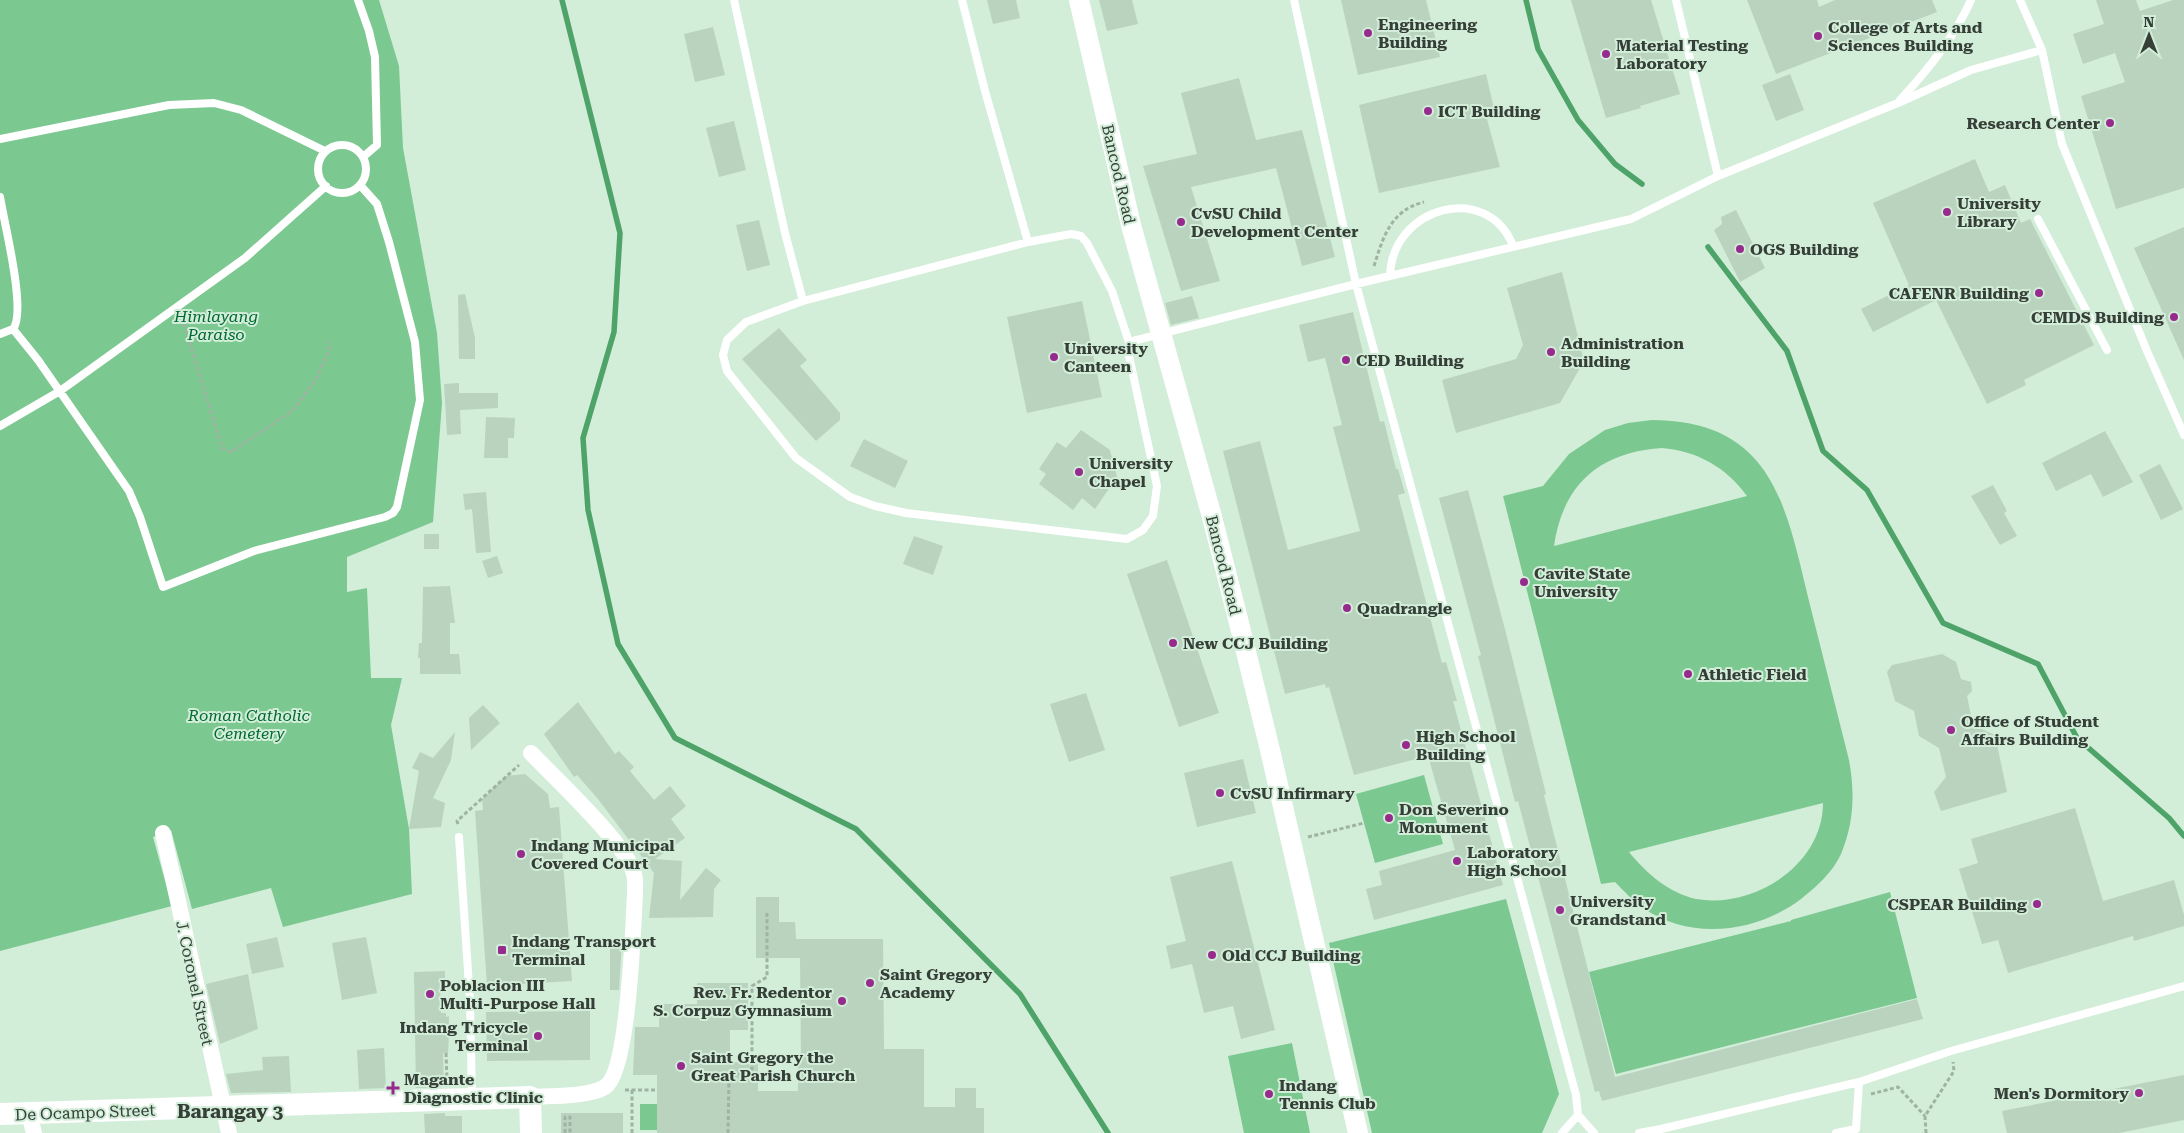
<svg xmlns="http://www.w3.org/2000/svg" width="2184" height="1133" viewBox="0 0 2184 1133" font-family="'Roboto Serif',serif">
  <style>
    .green { fill: #7cc891; fill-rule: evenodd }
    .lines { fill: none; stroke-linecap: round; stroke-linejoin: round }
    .stream { stroke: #4ea369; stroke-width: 5.5 }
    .building { fill: #b9d3bf }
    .path { stroke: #9eb3a2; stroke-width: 3; stroke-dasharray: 4 2.5; stroke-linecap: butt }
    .service { stroke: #fff; stroke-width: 8 }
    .minor { stroke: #fff; stroke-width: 16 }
    .tertiary { stroke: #fff; stroke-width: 20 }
    .secondary { stroke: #fff; stroke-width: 22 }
    .poi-dot { fill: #972b8d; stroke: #d2edd8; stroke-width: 2 }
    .labels { text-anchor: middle; stroke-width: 4; stroke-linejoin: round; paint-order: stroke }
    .poi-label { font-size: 16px; font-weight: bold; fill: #353f37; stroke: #d2edd8; text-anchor: start }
    .street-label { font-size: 16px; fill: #353f37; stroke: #d2edd8 }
    .park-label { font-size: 16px; font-style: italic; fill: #006933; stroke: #d2edd8 }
    .quarter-label { font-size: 19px; font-weight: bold; fill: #353f37; stroke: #d2edd8 }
  </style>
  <rect width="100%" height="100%" fill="#d2edd8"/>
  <path class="green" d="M0,0H379L399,66L403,148L437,333L442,403L433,522L347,557V592L367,588L371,678H402L391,725L409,829L412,894L283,927L271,888L192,909L171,830L153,837L172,906L0,951Z
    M1652,420C1775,421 1786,508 1810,605C1823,657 1836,708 1849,760C1855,793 1854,823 1841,854C1833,872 1816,887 1801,899C1756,933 1691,941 1643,908C1633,901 1624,891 1615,882L1601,884L1503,496L1543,486L1569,454L1605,430L1628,423ZM1662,448C1697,451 1726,467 1747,496L1554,546C1563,483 1601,452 1662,448ZM1823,803C1823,865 1754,909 1696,899C1669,893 1646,873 1629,852Z
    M1424,775L1443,844L1375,863L1356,794Z
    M1890,892L1917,998L1616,1074L1589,972L1791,921V920Z
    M1506,899L1559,1094L1542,1133H1372L1329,943Z
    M1292,1043L1310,1133H1244L1228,1056Z
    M640,1104H657V1130H640Z"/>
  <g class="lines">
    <path class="stream" d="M562,0L620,233L614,332L583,438L588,510L618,644L675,738L856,829L1020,994L1108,1133
      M1526,0L1538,49L1578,120L1615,164L1642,184
      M1708,247L1787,351L1823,451L1867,490L1943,623L2038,664L2077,738L2169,818L2184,836"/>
  </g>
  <path class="building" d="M987,0H1016L1020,18L993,24Z
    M1099,0H1132L1138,24L1107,31Z
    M1341,0H1426L1440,57L1358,75Z
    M1571,0H1651L1680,94L1640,106L1641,108L1606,118Z
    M1747,0H1817L1819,7L1835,0H1932L1937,12L1776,74Z
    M2096,0H2136L2140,11L2173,0H2184V188L2116,209L2081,96L2125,82L2115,53L2083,64L2073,34L2104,24Z
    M713,27L725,75L695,82L684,34Z
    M1486,74L1496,117L1487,119L1500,167L1379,193L1359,105Z
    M1790,74L1804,110L1776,121L1762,85Z
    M1239,78L1256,140L1302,130L1335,257L1302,266L1276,168L1191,187L1220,281L1181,291L1143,166L1197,154L1181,93Z
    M734,121L746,170L719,177L706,128Z
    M1975,159L1989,192L2005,185L2021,223L2030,219L2094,345L2024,380L2026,385L1987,404L1936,300L1873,332L1861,309L1909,285L1873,203Z
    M1736,210L1765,268L1740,282L1714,230L1722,224L1721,217Z
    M759,220L770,265L747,271L736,225Z
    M2184,227V360L2134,248Z
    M1562,272L1584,361L1560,403L1456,433L1442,380L1516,359L1523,345L1507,288Z
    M465,294L475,338V359H459L458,295Z
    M1192,296L1199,318L1171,325L1165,303Z
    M1082,301L1102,397L1027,413L1007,317Z
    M1353,312L1380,422L1384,421L1396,469H1398L1405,493L1398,495L1442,663L1446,662L1457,701H1453L1503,885L1374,920L1366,889L1382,885L1379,871L1455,850L1428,756L1354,775L1329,687L1326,688L1325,684L1285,694L1223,451L1260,441L1288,550L1360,531L1333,427L1342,425L1325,358L1308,362L1299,325Z
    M779,328L807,360L800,366L840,413V420L816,441L742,359Z
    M459,383V393H498V408L460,410L461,434L447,435L444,384Z
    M486,417L515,418L514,438H508V458H484Z
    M1081,430L1110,450L1117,477L1095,509L1082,498L1073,510L1039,484L1046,474L1039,469L1057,442L1066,448Z
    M2105,431L2133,482L2103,497L2091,474L2056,491L2042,463Z
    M864,439L908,461L895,488L850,466Z
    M2160,464L2183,509L2161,520L2139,475Z
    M1993,485L2007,511L2004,513L2017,536L2000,545L1971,496Z
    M1468,490L1506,633L1546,794L1544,795L1615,1077L1917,999L1923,1019L1602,1101L1599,1091L1595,1092L1518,801L1515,802L1478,656L1481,655L1439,498Z
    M486,492L491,552L476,553L472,509L465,510L463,494Z
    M424,534H439V549H424Z
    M914,536L943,546L933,575L903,564Z
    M497,556L503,573L488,578L482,561Z
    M1167,560L1219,713L1179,727L1127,574Z
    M450,586L455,623H450V654H459L461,674H420V658H418L419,643H422L423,587Z
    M1942,654L1956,662L1961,679L1971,682L1972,691L1967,696L1973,725L1995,735L2007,792L1941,811L1934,792L1946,777L1939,748L1919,736L1914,711L1895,701L1887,672L1892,665Z
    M1086,693L1105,750L1069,762L1050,704Z
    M578,702L615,754L619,751L634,767L630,771L654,800L670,786L686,806L671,819L685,838L655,859L682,861L680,900L706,868L721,880L714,889L713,917L649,918L654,873L598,799L577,775L574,777L544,734Z
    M483,705L500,723L471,750L469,718Z
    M455,732L451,760L433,798L445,803L441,827L409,829L419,771L412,768L420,752L433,758Z
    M1243,759L1256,813L1197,827L1184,773Z
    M525,774L548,794L550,808L559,807L572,981L487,986L475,811L483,810L482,799L506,776Z
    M2075,808L2103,901L2174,880L2184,915V926L2134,941L2133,936L2008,973L1998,940L1982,944L1959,869L1978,863L1971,839Z
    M1232,861L1275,1030L1241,1039L1233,1006L1204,1013L1192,964L1171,969L1166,946L1186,941L1170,877Z
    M756,897H779V922H795L796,939H883L884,1049H924V1107H955V1088H976V1108H984V1133H657V1075H633L635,1027H659V1004H697V983H748V1030H730V1062H758V1091H798V1063H801L800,958H756Z
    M277,937L284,967L252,974L246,944Z
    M366,937L377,993L342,1000L332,943Z
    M610,941H622L619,990H610Z
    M445,971V989H440L441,1013H446V1017L449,1016V1035L448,1053H443L444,1087L416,1088L414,972Z
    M248,974L258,1029L220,1044L206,984Z
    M590,1011V1060L487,1061L486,1012Z
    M384,1048L386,1088L359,1089L357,1050Z
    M289,1056L291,1092L231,1093L226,1074L263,1070L262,1057Z
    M2184,1075V1120L2119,1133H2007L2002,1111Z
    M445,1113V1116H462V1133H425L424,1114Z
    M561,1113H623V1133H561Z"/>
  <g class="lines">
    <path class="path" d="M1374,266C1383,237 1391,210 1424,202
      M182,317L219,438L222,448L231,452L292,411L315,381L329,351V341
      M458,824L457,821L519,765
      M1308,837L1364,823
      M446,1053L447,1080
      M625,1090H657
      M632,1090V1133
      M1871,1094L1898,1087L1925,1116
      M565,1133V1117H570V1133
      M728,1133L729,1078L752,1069V986L767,977V913
      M1926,1133L1925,1116L1954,1071L1953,1062"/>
    <path class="service" d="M358,0L369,31L375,57L377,145L363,157
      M734,0L785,233L803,301
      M962,0L985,91L1028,242
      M1294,0L1356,284L1576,1095L1578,1115L1594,1133
      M1676,0L1718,176
      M2020,0L2042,50L2062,144L2147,351L2184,435
      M1900,100C1928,70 1954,38 1971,0
      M0,139L169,105L214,103L241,110L325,151
      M318 169a24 24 0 1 1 48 0a24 24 0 1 1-48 0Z
      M0,197C4,222 27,312 13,329L38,360L129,491L140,517L163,587L254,551L385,517L393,513L397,507L420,400L415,342L389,242L377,204L360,185
      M2038,219L2107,350
      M1390,276C1392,206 1488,181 1513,246
      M0,334L13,329
      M1129,342L1112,291L1087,243L1081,236L1071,234L1028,242L803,301L746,322L727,340L723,355L727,371L796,458L850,497L875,506L906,513L1127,539L1143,530L1153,516L1157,486L1128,351L1129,342L1356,284L1631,219L1718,176L1898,103L1971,70L2042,50
      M0,426L60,391L245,258L326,186
      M459,837L470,1001L472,1098
      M1562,1133L1578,1115
      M1639,1133L1661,1129L1859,1082L1951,1051L2184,986
      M1836,1133L1856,1129L1859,1082"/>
    <path class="minor" d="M163,833L229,1133
      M530,1097C550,1096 589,1097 605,1087C629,1072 633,926 635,894C635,887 636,880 634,874C628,846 554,777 531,753
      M29,1114L34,1133"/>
    <path class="tertiary" d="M1079,0L1131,225L1212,517L1238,619L1270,750L1358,1133"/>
    <path class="secondary" d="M0,1114L530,1097L531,1133"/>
  </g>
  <g class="poi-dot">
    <circle cx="1368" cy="33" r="5"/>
    <circle cx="1818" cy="36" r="5"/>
    <circle cx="1606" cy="54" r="5"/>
    <circle cx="1428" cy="111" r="5"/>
    <circle cx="2110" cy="123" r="5"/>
    <circle cx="1947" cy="212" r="5"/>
    <circle cx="1181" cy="222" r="5"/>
    <circle cx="1740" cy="249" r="5"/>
    <circle cx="2039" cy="293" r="5"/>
    <circle cx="2174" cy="317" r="5"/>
    <circle cx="1551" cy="352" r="5"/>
    <circle cx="1054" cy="357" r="5"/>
    <circle cx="1346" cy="360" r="5"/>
    <circle cx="1079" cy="472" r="5"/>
    <circle cx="1524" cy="582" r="5"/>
    <circle cx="1347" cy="608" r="5"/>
    <circle cx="1173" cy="643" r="5"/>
    <circle cx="1688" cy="674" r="5"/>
    <circle cx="1951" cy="730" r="5"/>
    <circle cx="1406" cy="745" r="5"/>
    <circle cx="1220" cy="793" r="5"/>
    <circle cx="1389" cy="818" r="5"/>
    <circle cx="521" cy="854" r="5"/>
    <circle cx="1457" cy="861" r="5"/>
    <circle cx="2037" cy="904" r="5"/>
    <circle cx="1560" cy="910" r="5"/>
    <rect x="497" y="945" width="10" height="10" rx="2.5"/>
    <circle cx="1212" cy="955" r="5"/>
    <circle cx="870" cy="983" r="5"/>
    <circle cx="430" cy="994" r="5"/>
    <circle cx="842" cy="1001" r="5"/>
    <circle cx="538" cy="1036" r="5"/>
    <circle cx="681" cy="1066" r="5"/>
    <path d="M390.5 1080.5h5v5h5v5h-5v5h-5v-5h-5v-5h5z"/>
    <circle cx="2139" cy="1093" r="5"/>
    <circle cx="1269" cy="1094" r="5"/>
  </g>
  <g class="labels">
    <g class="poi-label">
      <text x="1378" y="30">Engineering<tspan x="1378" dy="18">Building</tspan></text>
      <text x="1828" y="33">College of Arts and<tspan x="1828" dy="18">Sciences Building</tspan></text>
      <text x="1616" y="51">Material Testing<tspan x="1616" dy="18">Laboratory</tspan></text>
      <text x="1438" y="117">ICT Building</text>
      <text x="2100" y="129" text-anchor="end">Research Center</text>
      <text x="1957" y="209">University<tspan x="1957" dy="18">Library</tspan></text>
      <text x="1191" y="219">CvSU Child<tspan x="1191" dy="18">Development Center</tspan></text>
      <text x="1750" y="255">OGS Building</text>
      <text x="2029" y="299" text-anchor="end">CAFENR Building</text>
      <text x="2164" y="323" text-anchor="end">CEMDS Building</text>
      <text x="1561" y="349">Administration<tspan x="1561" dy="18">Building</tspan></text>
      <text x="1064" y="354">University<tspan x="1064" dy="18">Canteen</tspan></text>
      <text x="1356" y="366">CED Building</text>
      <text x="1089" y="469">University<tspan x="1089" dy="18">Chapel</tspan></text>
      <text x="1534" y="579">Cavite State<tspan x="1534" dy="18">University</tspan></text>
      <text x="1357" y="614">Quadrangle</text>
      <text x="1183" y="649">New CCJ Building</text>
      <text x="1698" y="680">Athletic Field</text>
      <text x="1961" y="727">Office of Student<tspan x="1961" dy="18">Affairs Building</tspan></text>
      <text x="1416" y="742">High School<tspan x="1416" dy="18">Building</tspan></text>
      <text x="1230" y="799">CvSU Infirmary</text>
      <text x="1399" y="815">Don Severino<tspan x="1399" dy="18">Monument</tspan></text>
      <text x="531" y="851">Indang Municipal<tspan x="531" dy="18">Covered Court</tspan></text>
      <text x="1467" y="858">Laboratory<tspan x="1467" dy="18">High School</tspan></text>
      <text x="1570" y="907">University<tspan x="1570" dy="18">Grandstand</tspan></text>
      <text x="2027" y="910" text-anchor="end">CSPEAR Building</text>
      <text x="512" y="947">Indang Transport<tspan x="512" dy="18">Terminal</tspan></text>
      <text x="1222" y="961">Old CCJ Building</text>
      <text x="880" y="980">Saint Gregory<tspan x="880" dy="18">Academy</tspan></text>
      <text x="440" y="991">Poblacion III<tspan x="440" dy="18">Multi-Purpose Hall</tspan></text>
      <text x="832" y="998" text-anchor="end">Rev. Fr. Redentor<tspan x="832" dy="18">S. Corpuz Gymnasium</tspan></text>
      <text x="528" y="1033" text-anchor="end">Indang Tricycle<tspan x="528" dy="18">Terminal</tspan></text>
      <text x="691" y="1063">Saint Gregory the<tspan x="691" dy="18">Great Parish Church</tspan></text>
      <text x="404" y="1085">Magante<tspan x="404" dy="18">Diagnostic Clinic</tspan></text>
      <text x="1279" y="1091">Indang<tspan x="1279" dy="18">Tennis Club</tspan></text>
      <text x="2129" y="1099" text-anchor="end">Men's Dormitory</text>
    </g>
    <g class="street-label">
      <text transform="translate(1119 174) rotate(77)" y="6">Bancod Road</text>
      <text transform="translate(1224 565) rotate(76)" y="6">Bancod Road</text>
      <text transform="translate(195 983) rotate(78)" y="6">J. Coronel Street</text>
      <text transform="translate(85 1112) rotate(-2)" y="6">De Ocampo Street</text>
    </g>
    <g class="park-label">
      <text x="216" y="322">Himlayang<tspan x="216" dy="18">Paraiso</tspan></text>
      <text x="249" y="721">Roman Catholic<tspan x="249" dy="18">Cemetery</tspan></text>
    </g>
    <g class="quarter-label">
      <text x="230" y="1118">Barangay 3</text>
    </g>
  </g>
  <g transform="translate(2149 35)" stroke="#d2edd8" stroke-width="4" paint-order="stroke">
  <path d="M0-4L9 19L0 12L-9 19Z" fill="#353f37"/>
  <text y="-8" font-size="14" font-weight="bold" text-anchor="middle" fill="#353f37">N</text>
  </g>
</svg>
